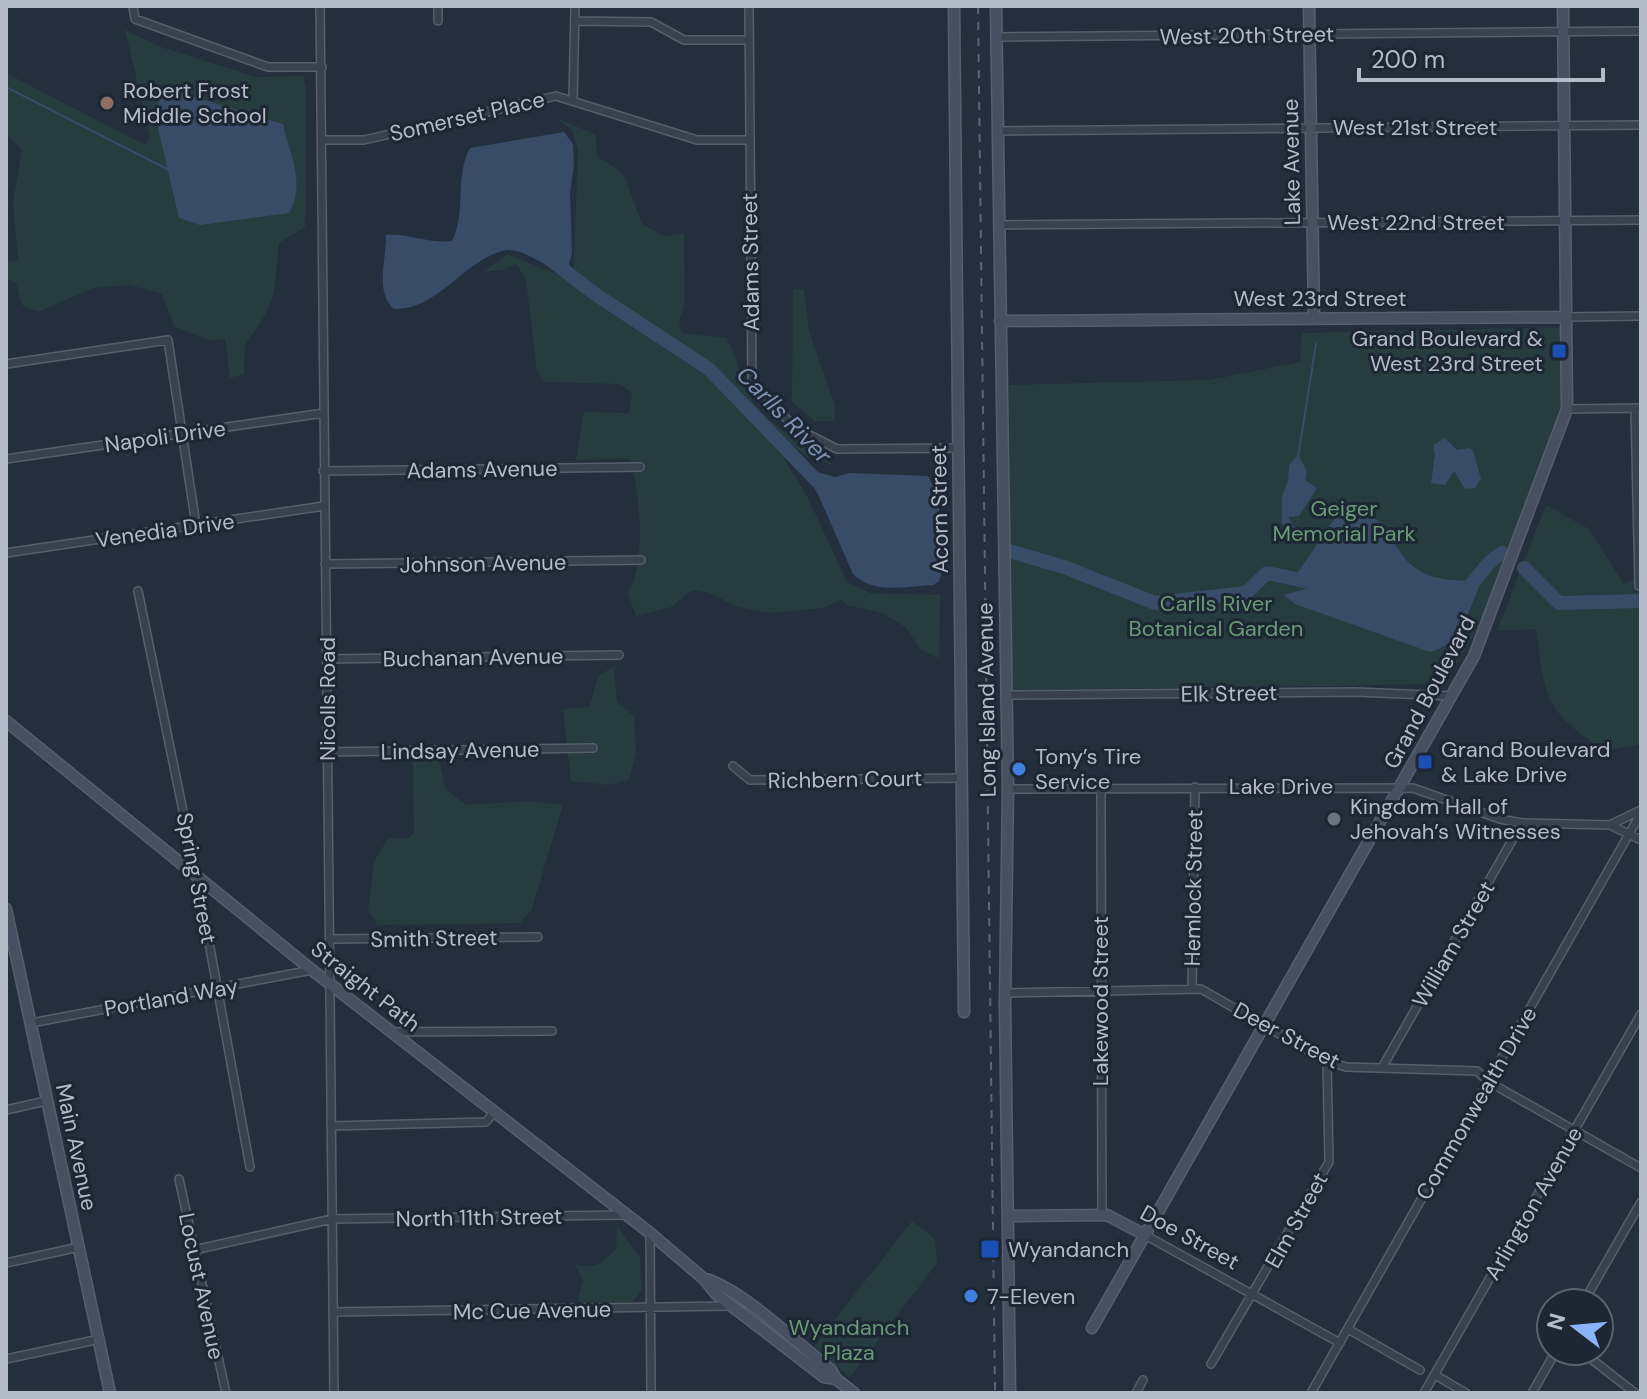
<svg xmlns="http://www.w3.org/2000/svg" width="1647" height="1399" viewBox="0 0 1647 1399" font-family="'DM Sans',sans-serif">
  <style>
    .green { fill: #263c3f }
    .water { fill: #394c67 }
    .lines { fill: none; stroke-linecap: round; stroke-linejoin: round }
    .stream { stroke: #394c67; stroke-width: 2 }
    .river { stroke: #394c67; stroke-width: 14 }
    .street-casing { stroke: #565f6c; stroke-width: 10 }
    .secondary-casing { stroke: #565f6c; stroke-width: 13 }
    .street { stroke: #38414e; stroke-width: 7 }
    .secondary { stroke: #465061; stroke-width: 10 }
    .rail { stroke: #5a6575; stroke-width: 2; stroke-dasharray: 8 8; stroke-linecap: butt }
    .education-dot { fill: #8d6e63; stroke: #1d2633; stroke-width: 3 }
    .transit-dot { fill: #1a4fb4; stroke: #1d2633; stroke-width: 3 }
    .shop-dot { fill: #3f7fe0; stroke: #1d2633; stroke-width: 3 }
    .worship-dot { fill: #6b7280; stroke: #1d2633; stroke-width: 3 }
    .labels { text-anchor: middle; stroke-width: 6; stroke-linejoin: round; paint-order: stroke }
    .street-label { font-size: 22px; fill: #b4bcc9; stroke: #1d2633 }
    .poi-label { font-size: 22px; fill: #b4bcc9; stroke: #1d2633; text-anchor: start }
    .park-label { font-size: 22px; fill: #6b9a76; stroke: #1d2633 }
    .water-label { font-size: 24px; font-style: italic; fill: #7c92b1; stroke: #1d2633 }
  </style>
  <rect width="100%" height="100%" fill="#242f3e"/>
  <path class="green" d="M125,30L161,47L256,77L303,76L306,89L305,227L279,243L274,293L264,317L245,345L244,374L230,378L225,339L209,340L174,326L162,294L130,285L93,288L38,312L22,305L16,283L6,278V262L18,261L13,201L22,150L6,134V73L145,145L150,136Z
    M558,119L595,134L598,157L623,173L642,224L664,236L684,234L685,301L679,322L682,333L726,338C739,359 741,386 756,406C772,427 813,450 835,466L806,456L791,445L784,459L807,496L847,582L870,593L940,595L939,658L921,650L905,627L883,613L847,605L841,599L823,608L772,613L737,607L710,593L693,590L671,607L636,616L628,593C646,564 641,490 629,459L576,460L584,412L629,413L632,393L620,384L545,382L537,372L526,279L516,264L502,270L483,272L508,254L573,281L578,150L572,130Z
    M793,288L804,290L809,332L835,405L834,421H814L792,402Z
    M1567,327V409L1474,636L1444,684L1011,690L1009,385L1209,380L1300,362L1302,333Z
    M1546,505L1589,529L1624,584L1641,576V744L1604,751C1543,708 1546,701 1536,629L1497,631Z
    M614,667L617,702L634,716L636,754L629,779L609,785L571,781L563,709L589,707L599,675Z
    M439,759L445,788L466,805L530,801L563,805L531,911L520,923L378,925L368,911L374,862L388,838L405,839L414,834L413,761Z
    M912,1221L935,1239L937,1263L850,1377L813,1348Z
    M617,1226L640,1258L642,1290L632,1302L581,1304L578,1299L583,1280L575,1264C598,1270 599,1263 616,1250Z"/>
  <path class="water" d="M178,92L283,124C290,157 306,182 289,213L200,225L179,218L155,115L160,98Z
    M564,132L573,144L574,164L570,192L572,253L567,272C546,271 524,245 502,251C461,263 438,310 394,309C374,292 387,257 386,235C409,233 428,244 452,241C467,212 454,177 470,148Z
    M1445,438L1457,450L1470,448L1473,451L1481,479L1475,488L1465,489L1454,471L1445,485L1431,483L1435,455L1433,445Z
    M1298,455L1307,471L1305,480L1317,488L1299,516L1288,517L1295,527L1291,533L1282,524V496L1288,481L1289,465Z
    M802,468L835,477L850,473L928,476C941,495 948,561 939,581L933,585C906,586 874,595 853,574L818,494Z
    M1352,508C1391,514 1390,554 1420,571C1438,582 1457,579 1476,582L1479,587C1468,613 1459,646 1430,652L1295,604L1284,595L1308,588L1307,583L1291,582L1290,578L1298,572L1339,512Z"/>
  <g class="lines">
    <path class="stream" d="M6,87L169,170
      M1298,457L1316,344
      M1230,595L1242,603L1271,598"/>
    <path class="river" d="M551,260L595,294L709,369L817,481
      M1009,551L1064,567L1155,603L1246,593L1267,573L1309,582
      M1524,568L1559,603L1641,601
      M1463,593C1478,580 1484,563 1502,553"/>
    <g class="street-casing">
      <path id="street" d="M133,6L135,19L268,67H322
        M320,6L334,1393
        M749,6L752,381L794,427L837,449L959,448
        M438,21V6
        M575,21L651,22L684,40H749
        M997,37L1641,31
        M573,101L575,6
        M998,131L1641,125
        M323,140H364L556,96L697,140H749
        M999,225L1641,220
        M1567,317L1641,316
        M6,364L168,340L196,525
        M1635,408L1639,586
        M1567,409L1641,408
        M6,459L324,413
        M323,471L640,467
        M6,553L324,506
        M325,564L641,560
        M138,591L201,899L250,1167
        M327,659L619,655
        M1006,695L1355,692L1452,696
        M327,752L593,748
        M733,766L750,780L963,778
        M1101,788L1102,1215
        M1008,789L1413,788L1500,819L1522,823L1610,825L1641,840
        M1610,825L1641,810
        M330,939L538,937
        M1192,988L1195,787
        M1006,993L1201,989L1327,1061L1346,1067L1477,1071L1489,1082L1641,1168
        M31,1023L312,970
        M394,1032L552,1031
        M1383,1066L1522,823
        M6,1110L46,1101
        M331,1126L486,1122L494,1112
        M179,1179L226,1393
        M650,1233L651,1393
        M1145,1235L1340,1343
        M194,1250L332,1219L625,1215
        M6,1263L79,1247
        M1583,1303L1641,1202
        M334,1312L731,1306
        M1348,1329L1420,1370
        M1581,1351L1635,1393
        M6,1359L100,1339
        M1211,1364L1329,1162L1327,1061
        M1435,1375L1466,1393
        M1136,1393L1143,1380
        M1311,1393L1641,813
        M1424,1393L1641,1014
        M1532,1393L1556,1351"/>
    </g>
    <g class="secondary-casing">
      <path id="secondary" d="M954,6L964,1012
        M996,6L1008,789L1005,1003L1010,1393
        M1309,6L1314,318
        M1000,321L1567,317
        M6,721L312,970L650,1233L704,1279L716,1294L824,1377L836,1379
        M6,909L110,1393
        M1008,1216L1107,1215L1145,1235
        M706,1279C744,1291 798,1344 831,1370L836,1379L854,1393
        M1092,1328L1474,656L1567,409L1563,6"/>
    </g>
    <use href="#street" class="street"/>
    <use href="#secondary" class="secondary"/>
    <path class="rail" d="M978,6L995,1393"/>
  </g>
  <circle class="education-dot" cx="107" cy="103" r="8"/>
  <g class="transit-dot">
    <rect x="1551" y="343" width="16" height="16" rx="4"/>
    <rect x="1417" y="754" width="16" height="16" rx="4"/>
    <rect x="980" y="1239" width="20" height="20" rx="4"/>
  </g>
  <g class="shop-dot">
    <circle cx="1019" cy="769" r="8"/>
    <circle cx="971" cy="1296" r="8"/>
  </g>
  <circle class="worship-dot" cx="1334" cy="819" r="8"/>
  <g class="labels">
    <g class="street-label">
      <text transform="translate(1247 35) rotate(-1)" y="8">West 20th Street</text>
      <text transform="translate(467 116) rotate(-13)" y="8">Somerset Place</text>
      <text x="1415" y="135">West 21st Street</text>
      <text transform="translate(1291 162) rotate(-91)" y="8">Lake Avenue</text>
      <text x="1416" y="230">West 22nd Street</text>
      <text transform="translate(750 262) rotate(-91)" y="8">Adams Street</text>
      <text x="1320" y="306">West 23rd Street</text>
      <text transform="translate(165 436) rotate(-8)" y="8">Napoli Drive</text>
      <text transform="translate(482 469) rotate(-1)" y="8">Adams Avenue</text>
      <text transform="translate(939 509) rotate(-91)" y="8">Acorn Street</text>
      <text transform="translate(165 530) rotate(-8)" y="8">Venedia Drive</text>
      <text transform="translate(483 563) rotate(-1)" y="8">Johnson Avenue</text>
      <text transform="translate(473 657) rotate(-1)" y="8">Buchanan Avenue</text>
      <text transform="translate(1429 692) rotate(-62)" y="8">Grand Boulevard</text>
      <text transform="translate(1229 693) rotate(-1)" y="8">Elk Street</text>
      <text transform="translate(327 699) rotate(-90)" y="8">Nicolls Road</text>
      <text transform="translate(986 700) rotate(-91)" y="8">Long Island Avenue</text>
      <text transform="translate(460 750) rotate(-1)" y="8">Lindsay Avenue</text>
      <text transform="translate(845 779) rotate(-1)" y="8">Richbern Court</text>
      <text x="1281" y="794">Lake Drive</text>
      <text transform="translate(197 878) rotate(79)" y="8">Spring Street</text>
      <text transform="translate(1193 888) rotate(-89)" y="8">Hemlock Street</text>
      <text transform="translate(434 938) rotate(-1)" y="8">Smith Street</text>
      <text transform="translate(1453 944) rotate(-60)" y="8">William Street</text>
      <text transform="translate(366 986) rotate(38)" y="8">Straight Path</text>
      <text transform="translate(171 997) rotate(-10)" y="8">Portland Way</text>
      <text transform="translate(1100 1001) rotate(-90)" y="8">Lakewood Street</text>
      <text transform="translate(1287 1035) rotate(28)" y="8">Deer Street</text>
      <text transform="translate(1476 1103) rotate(-60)" y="8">Commonwealth Drive</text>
      <text transform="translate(77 1147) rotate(78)" y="8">Main Avenue</text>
      <text transform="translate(1533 1203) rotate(-60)" y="8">Arlington Avenue</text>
      <text transform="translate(479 1217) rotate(-1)" y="8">North 11th Street</text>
      <text transform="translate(1296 1220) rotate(-61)" y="8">Elm Street</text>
      <text transform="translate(1190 1237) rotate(29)" y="8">Doe Street</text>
      <text transform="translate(202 1286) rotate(78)" y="8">Locust Avenue</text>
      <text transform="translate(532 1310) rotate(-1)" y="8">Mc Cue Avenue</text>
    </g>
    <g class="poi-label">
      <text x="123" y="98">Robert Frost<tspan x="123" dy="25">Middle School</tspan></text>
      <text x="1543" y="346" text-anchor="end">Grand Boulevard &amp;<tspan x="1543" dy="25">West 23rd Street</tspan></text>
      <text x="1441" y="757">Grand Boulevard<tspan x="1441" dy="25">&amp; Lake Drive</tspan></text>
      <text x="1035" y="764">Tony’s Tire<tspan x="1035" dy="25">Service</tspan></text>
      <text x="1350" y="814">Kingdom Hall of<tspan x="1350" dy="25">Jehovah’s Witnesses</tspan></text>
      <text x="1008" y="1257">Wyandanch</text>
      <text x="987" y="1304">7-Eleven</text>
    </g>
    <g class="park-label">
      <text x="1344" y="516">Geiger<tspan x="1344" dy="25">Memorial Park</tspan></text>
      <text x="1216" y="611">Carlls River<tspan x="1216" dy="25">Botanical Garden</tspan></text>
      <text x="849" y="1335">Wyandanch<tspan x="849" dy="25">Plaza</tspan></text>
    </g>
    <g class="water-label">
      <text transform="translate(784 415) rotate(46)" y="8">Carlls River</text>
    </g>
  </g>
  <rect width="1647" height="1399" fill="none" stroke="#b4bcc9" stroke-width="16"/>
  <g transform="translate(1575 1327) rotate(286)"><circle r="38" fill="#1d2633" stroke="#59626f" stroke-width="2"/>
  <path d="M0-6L14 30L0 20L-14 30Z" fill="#8ab4f8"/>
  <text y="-12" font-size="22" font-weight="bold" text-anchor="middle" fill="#b4bcc9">N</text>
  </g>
  <path d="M1359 68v12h244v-12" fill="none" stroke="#b4bcc9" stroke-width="4"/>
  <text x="1371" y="68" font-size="24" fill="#b4bcc9" stroke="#1d2633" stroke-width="6" paint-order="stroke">200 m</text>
</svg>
